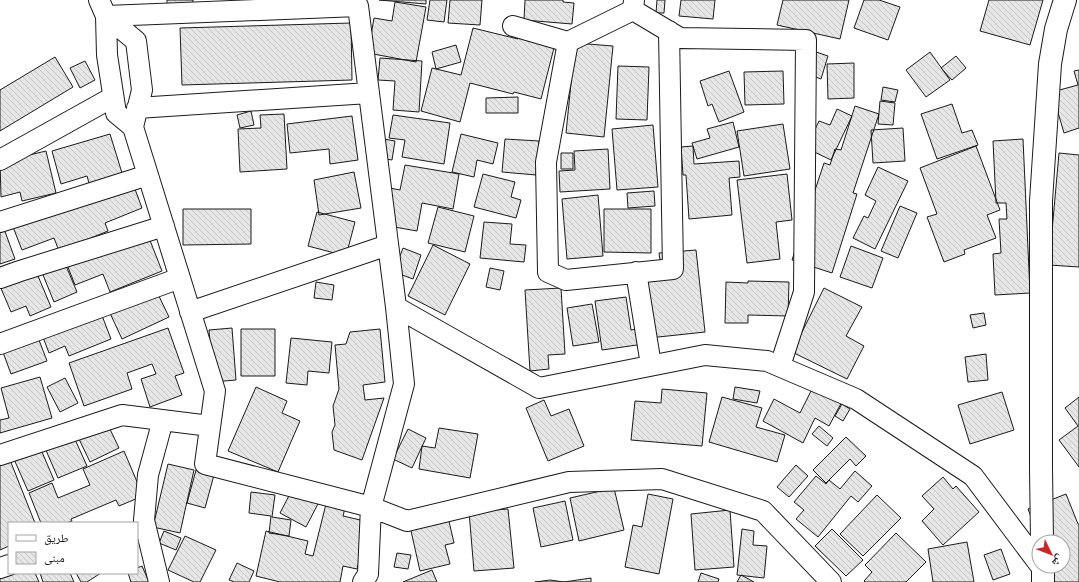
<svg xmlns="http://www.w3.org/2000/svg" width="1079" height="582" viewBox="0 0 1079 582" font-family="'IBM Plex Serif','Noto Naskh Arabic',serif">
  <style>
    .building { fill: url(#building-back-hatch); stroke: #1a1a1a }
    .lines { fill: none; stroke-linecap: round; stroke-linejoin: round }
    .street-casing { stroke: #1a1a1a; stroke-width: 22 }
    .secondary-casing { stroke: #1a1a1a; stroke-width: 24 }
    .street { stroke: #fff; stroke-width: 20 }
    .secondary { stroke: #fff; stroke-width: 22 }
  </style>
  <defs>
    <pattern id="building-back-hatch" width="6" height="6" patternUnits="userSpaceOnUse"><rect width="6" height="6" fill="#e6e6e6"/><path d="M-1 5l2 2M0 0l6 6M5-1l2 2" fill="none" stroke="#c5c5c5"/></pattern>
  </defs>
  <rect width="100%" height="100%" fill="#fff"/>
  <path class="building" d="M167,0H193V4H167Z
    M379,0H426V4Z
    M430,0H447L444,22L427,20Z
    M450,0H482L480,25L448,23Z
    M525,0H563V2L574,3L572,24L524,20Z
    M657,0H665L664,13H656Z
    M681,0H715L713,19L679,16Z
    M783,0H849L840,39L777,25Z
    M864,0H879L900,7L888,40L854,28Z
    M989,0H1043L1030,45L980,31Z
    M395,2L426,7L416,62L368,53L374,18L392,21Z
    M351,23L352,80L182,85L180,28Z
    M521,27L557,36L541,99L514,92L513,94L470,83L460,122L421,111L432,68L461,75L473,28L518,39Z
    M575,43L613,46L604,137L566,133Z
    M456,45L461,62L436,69L432,52Z
    M807,49L828,56L821,79L799,71Z
    M930,52L950,80L926,97L906,70Z
    M956,56L966,68L952,80L941,68Z
    M55,57L73,87L0,131V90Z
    M380,58L422,61L419,112L393,110L395,81L378,80Z
    M85,61L95,80L80,88L70,68Z
    M854,63V98L828,99L827,64Z
    M618,66L649,67L647,120L616,119Z
    M1079,70V128L1064,133L1052,92L1078,85L1074,71Z
    M729,71L744,112L719,122L712,104L708,106L700,81Z
    M783,71L784,104L745,105L744,72Z
    M883,87L898,90L895,102L881,100Z
    M518,97V113H486V98Z
    M880,101L895,103L893,125L878,124Z
    M952,104L962,133L972,130L978,145L937,159L921,114Z
    M855,106L879,114L853,193L857,194L832,273L792,260L824,163L830,165L835,149L841,150Z
    M837,109L852,116L831,160L806,148L819,121L830,125Z
    M251,111L254,125L240,128L237,115Z
    M284,114L287,169L240,172L238,129L261,128L260,115Z
    M393,115L450,123L444,164L402,157L405,140L389,138Z
    M352,116L358,160L330,164L329,149L290,153L287,124Z
    M733,122L739,147L697,159L692,143L710,138L707,129Z
    M783,124L790,169L744,176L737,131Z
    M653,125L658,187L617,190L612,129Z
    M903,128L905,161L873,163L871,130Z
    M110,134L122,173L89,183L87,176L61,184L52,151Z
    M461,134L498,143L493,164L477,160L474,177L452,172Z
    M378,138L395,141L392,160L375,157Z
    M505,139L539,141L536,175L502,172Z
    M1023,139L1030,293L995,295L993,254L1001,253L999,219H1007L1006,203H996L993,141Z
    M693,146L694,164L739,161L740,177L729,178L732,215L689,219L686,175H683L681,147Z
    M976,146L1000,210L987,215L996,238L964,250L965,254L944,262L927,217L937,214L920,168Z
    M608,149L610,189L560,192L559,171L575,170L574,151Z
    M46,151L56,193L22,201L20,192L1,197L0,162Z
    M561,153H573V169H561Z
    M1059,153L1079,155V267L1049,265Z
    M405,165L459,174L453,209L422,203L417,231L383,225L390,188L400,190Z
    M878,167L908,181L875,249L853,238L864,216L868,218L876,201L865,195Z
    M354,172L361,208L319,215L314,180Z
    M129,173L142,208L105,223L108,231L59,251L54,238L22,250L13,227Z
    M483,174L515,182L511,197L521,200L516,218L474,207Z
    M787,174L792,220L776,222L780,259L747,263L737,180Z
    M654,191L655,206L628,208L627,193Z
    M598,195L603,256L567,259L562,199Z
    M900,206L917,213L898,258L881,251Z
    M438,207L474,216L465,252L428,243Z
    M183,209H251V244L183,245Z
    M604,209H651V253L604,252Z
    M317,212L355,222L346,256L308,246Z
    M484,222L512,224L510,244L526,245L524,262L480,258Z
    M144,225L162,271L110,292L103,274L75,285L64,257Z
    M3,226L15,259L0,264V227Z
    M433,245L470,264L445,315L408,296Z
    M851,246L883,258L872,288L840,277Z
    M403,248L421,255L413,279L394,272Z
    M696,250L705,332L649,338L642,269L661,267L659,253Z
    M64,261L77,292L54,302L41,270Z
    M33,264L51,307L30,316L26,306L11,312L0,286Z
    M490,268L504,271L500,290L486,287Z
    M748,281L789,282L788,316L748,315V323H725L726,282L748,283Z
    M316,282L334,285L332,300L314,298Z
    M561,288L565,354L548,355L549,369L530,371L525,290Z
    M824,288L862,307L846,336L864,346L847,379L792,352Z
    M156,290L169,317L122,339L109,311Z
    M626,297L631,330L641,328L644,344L602,350L595,301Z
    M96,300L111,339L69,356L65,346L49,353L38,324Z
    M592,304L599,342L573,346L567,308Z
    M984,313L986,325L973,328L970,315Z
    M34,327L47,361L11,374L0,344Z
    M168,328L184,373L175,376L182,395L150,407L141,379L156,374L152,364L127,373L132,389L84,406L69,363Z
    M232,328L236,380L213,382L209,330Z
    M241,329H275V376H241Z
    M380,329L385,382L363,385L365,400L384,398L362,460L334,450L332,432L335,425L333,406L339,389L335,345L346,344L350,332Z
    M291,338L332,342L329,373L308,371L307,385L286,383Z
    M986,354L988,380L968,382L965,357Z
    M40,377L52,418L0,433V420L9,418L1,388Z
    M65,378L78,403L60,412L47,387Z
    M816,381L845,396L829,426L815,418L803,443L763,421L774,399L800,413Z
    M256,387L287,401L282,413L300,421L278,472L228,451Z
    M735,387L760,391L757,403L733,399Z
    M662,389L707,393L702,446L631,440L635,401L661,403Z
    M1002,392L1014,430L970,444L958,405Z
    M722,397L762,408L756,427L785,435L777,462L709,442Z
    M1079,397V467L1059,440L1078,426L1065,408Z
    M544,400L551,416L569,409L584,446L548,461L526,408Z
    M842,404L850,409L843,421L835,416Z
    M108,425L119,448L90,462L79,439Z
    M819,426L833,438L827,446L812,434Z
    M439,428L478,434L470,478L419,469L422,446L435,448Z
    M408,429L426,438L412,468L393,459Z
    M73,435L87,466L58,478L45,448Z
    M846,437L866,456L856,466L850,459L826,483L813,470Z
    M39,445L54,480L28,491L13,457Z
    M124,451L143,496L119,506L116,500L71,519L72,521L66,523H41L29,493L52,483L58,498L90,485L83,469Z
    M8,455L35,523H9V546L0,550V458Z
    M168,464L194,470L180,533L153,527Z
    M796,465L808,476L789,497L777,487Z
    M196,470L214,475L205,508L187,503Z
    M855,471L872,486L858,502L851,496L818,537L796,519L804,510L794,502L816,476L826,484L829,480L840,489Z
    M943,477L953,489L956,486L979,512L943,545L922,521L934,509L922,496Z
    M294,486L320,500L306,527L280,513Z
    M614,488L624,530L579,541L570,498Z
    M251,492L275,495L272,517L291,520L289,536L269,533L271,516L249,513Z
    M648,494L673,499L659,574L625,567L633,525L642,527Z
    M1066,494L1078,524H1079V582H1055L1052,575L1054,574L1051,566H1063V542H1041L1028,509Z
    M877,495L901,518L863,556L840,534Z
    M327,500L346,504L343,516L369,522L357,569L343,566L340,582H280L256,576L266,531L308,541L305,554L313,556Z
    M565,501L573,540L541,547L533,508Z
    M445,504L454,543L445,545L450,564L420,571L407,513Z
    M508,509L514,568L474,571L469,512Z
    M730,510L734,567L695,570L691,514Z
    M742,529L754,531L753,545L767,546L764,578L737,575Z
    M832,529L863,560L846,576L815,546Z
    M164,531L181,538L176,550L159,543Z
    M896,533L926,562L906,582H865L864,581L872,572L865,565Z
    M185,536L216,550L200,582H194L168,570Z
    M967,542L974,582H933L928,549Z
    M1001,549L1010,574L993,580L984,555Z
    M397,553L411,555L408,569L394,567Z
    M237,563L254,571L249,582H234L229,580Z
    M142,566L149,582H131L128,573H137V568Z
    M0,567L9,573H35L39,582H0Z
    M432,570L437,582H403Z
    M40,573H70L74,582H43Z
    M76,573H101L87,582H81Z
    M701,573L719,579L718,582H698Z
    M741,575L754,582H737Z
    M591,578V582H535L550,580L564,582Z"/>
  <g class="lines">
    <g class="street-casing">
      <path id="street" d="M99,0L106,16L107,55L116,113L133,127L142,90L136,41L106,16
        M634,0L633,10L680,38L806,40L804,292L780,366
        M106,16L358,6L396,307L539,388L705,355L767,361L856,399L973,476L1039,564
        M513,26L568,42L633,10
        M568,42L546,162L548,272L566,280L673,269L669,31
        M137,108L369,93
        M133,127L215,391L205,464L371,507L404,384L396,307
        M0,160L113,97
        M0,222L148,175
        M636,272L651,365
        M0,278L20,271L164,226
        M190,312L388,245
        M0,344L180,278
        M0,455L122,415L210,426
        M0,568L9,565
        M159,582L144,520L148,475L163,420
        M363,582L368,574L371,507L407,521L569,482L662,479L763,511L831,582"/>
    </g>
    <g class="secondary-casing">
      <path id="secondary" d="M1042,542L1041,468V201L1050,64L1056,29L1065,0
        M1043,566V582"/>
    </g>
    <use href="#street" class="street"/>
    <use href="#secondary" class="secondary"/>
  </g>
  <rect x="8" y="522" width="130" height="52" fill="#ffffff" stroke="#a3a3a3"/>
  <rect x="16" y="535" width="20" height="6" fill="#ffffff" stroke="#a3a3a3"/>
  <text x="44" y="542" font-size="12" fill="#1a1a1a">طريق</text>
  <rect x="16" y="552" width="20" height="12" fill="url(#building-back-hatch)" stroke="#a3a3a3"/>
  <text x="44" y="562" font-size="12" fill="#1a1a1a">مبنى</text>
  <g transform="translate(1051 554) rotate(133)"><circle r="19" fill="#ffffff" stroke="#a3a3a3"/>
  <path d="M0-3L7 15L0 10L-7 15Z" fill="#c62828"/>
  <text y="-6" font-size="11" font-weight="bold" text-anchor="middle" fill="#1a1a1a">ش</text>
  </g>
</svg>
